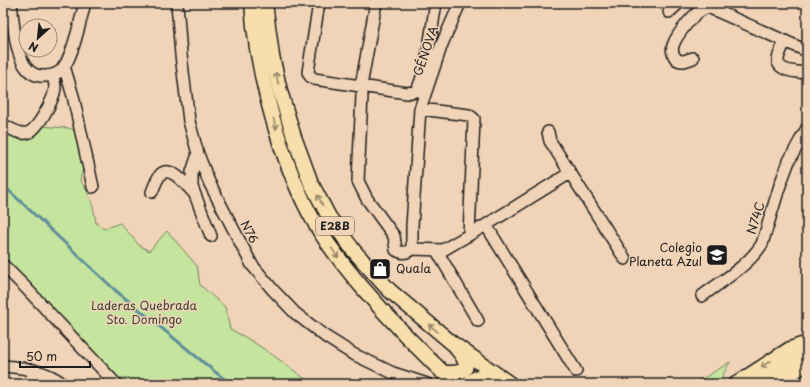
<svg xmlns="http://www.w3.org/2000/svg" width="810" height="387" viewBox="0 0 810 387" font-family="'Playpen Sans',sans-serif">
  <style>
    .green { fill: #c5e59e; stroke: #70805d }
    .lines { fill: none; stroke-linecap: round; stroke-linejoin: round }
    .stream { stroke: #618f9b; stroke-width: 3 }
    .minor-casing { stroke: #1c1c1c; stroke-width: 14 }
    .major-casing { stroke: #1c1c1c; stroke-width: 17 }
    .minor { stroke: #f1d4b8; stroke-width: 11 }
    .major { stroke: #f8deab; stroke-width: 14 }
    .oneway { stroke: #95876b }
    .labels { text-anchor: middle; stroke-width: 3; stroke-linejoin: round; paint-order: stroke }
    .shield { fill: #f1d4b8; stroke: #5c534b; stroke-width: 1 }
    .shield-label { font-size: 11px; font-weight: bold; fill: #1c1c1c }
    .street-label { font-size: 12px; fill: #1c1c1c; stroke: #f1d4b8 }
    .poi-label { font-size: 12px; fill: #1c1c1c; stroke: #f1d4b8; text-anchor: end }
    .park-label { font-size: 12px; fill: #3e4436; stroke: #f1d4b8 }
  </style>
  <rect width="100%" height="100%" fill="#f1d4b8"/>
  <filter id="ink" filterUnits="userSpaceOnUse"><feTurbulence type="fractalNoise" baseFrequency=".025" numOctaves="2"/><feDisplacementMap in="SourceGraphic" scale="8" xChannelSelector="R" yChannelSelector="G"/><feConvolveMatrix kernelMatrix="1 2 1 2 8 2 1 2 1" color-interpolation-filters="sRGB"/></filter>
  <g filter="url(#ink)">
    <path class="green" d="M3,125L20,134L38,126L69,128L79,133L85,162L80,180C91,196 93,204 96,223L104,229L120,223L139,245L149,251L167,231L197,266L200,285L225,307L230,329C260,344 285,364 312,384H124L3,257Z
      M730,362L718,384H691L704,378Z
      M807,371V384H789Z"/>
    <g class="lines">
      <path class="stream" d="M3,185L115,290L219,375L232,384"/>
      <g class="minor-casing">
        <path id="minor" d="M11,3C14,23 14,79 45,76C53,76 59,74 64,67C74,52 80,21 85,3
          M177,3L181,55L189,121L198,154L209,182L252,265L273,290L295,313L326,337L353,354L393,373L427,384
          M319,3L308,72L310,76L314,79L407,93L416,91C427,75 432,24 436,3
          M669,12L679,3
          M785,41C783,47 777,56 778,62C780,72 800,72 807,73
          M693,58C690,59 687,60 684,61C674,62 670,51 674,43C677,35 690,19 697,13C700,10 704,9 708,7L807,51
          M64,66L73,96L93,187
          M361,86L376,3
          M362,95L358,181L367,199L394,236L396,250C402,254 407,253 412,249L443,250L486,225L570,173
          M420,109L469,115L474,119L469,235
          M3,125C10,128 19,135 27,133C38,130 54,99 55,88C55,84 54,80 53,76
          M548,132L550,141L625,259
          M198,154L192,172V187L211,236
          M152,192C154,187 157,178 161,174C171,165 187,186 193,192
          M486,225L576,371
          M412,249V226L420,109L442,44L460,3
          M437,251L478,321
          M3,265L26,288L116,384
          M702,296C723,280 748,266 762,244L780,185L789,161L807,128
          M3,366C24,368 46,370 63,384
          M30,384L34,370"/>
      </g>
      <g class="major-casing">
        <path id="major" d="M252,3C256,72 281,165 316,225C329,247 345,267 361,286C391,321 422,353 455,384
          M265,3L272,56L280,91L294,137L311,183L329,217L354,251L389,290L452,343L510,384
          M443,373C465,374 474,369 457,349
          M469,384C477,373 489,376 500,380
          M736,384L790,349L807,343
          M760,384L774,371L800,353
          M777,384L799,368L807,363"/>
      </g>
      <use href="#minor" class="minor"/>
      <use href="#major" class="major"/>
    </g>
    <defs><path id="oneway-shaft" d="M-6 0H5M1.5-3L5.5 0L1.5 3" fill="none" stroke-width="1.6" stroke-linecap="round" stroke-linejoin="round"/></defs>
    <g class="oneway">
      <use href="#oneway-shaft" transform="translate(277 78) rotate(-103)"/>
      <use href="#oneway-shaft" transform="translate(275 124) rotate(74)"/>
      <use href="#oneway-shaft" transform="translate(320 200) rotate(-118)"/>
      <use href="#oneway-shaft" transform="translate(335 253) rotate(55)"/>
      <use href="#oneway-shaft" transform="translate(433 328) rotate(-141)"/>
      <use href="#oneway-shaft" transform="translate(766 364) rotate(145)"/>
    </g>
  </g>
  <defs>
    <g id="school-square" transform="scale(1.15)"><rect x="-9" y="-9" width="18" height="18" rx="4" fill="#1c1c1c" stroke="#f1d4b8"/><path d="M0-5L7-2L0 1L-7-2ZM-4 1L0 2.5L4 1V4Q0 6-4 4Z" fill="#fff"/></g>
    <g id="shop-square" transform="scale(1.15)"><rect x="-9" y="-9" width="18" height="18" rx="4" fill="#1c1c1c" stroke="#f1d4b8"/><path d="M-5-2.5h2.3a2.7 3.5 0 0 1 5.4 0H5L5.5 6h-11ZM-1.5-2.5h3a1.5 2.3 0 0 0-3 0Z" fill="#fff"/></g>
  </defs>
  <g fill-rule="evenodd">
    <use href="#school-square" x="717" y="255"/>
    <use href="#shop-square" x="380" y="269"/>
  </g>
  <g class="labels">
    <rect class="shield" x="316" y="217" width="38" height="18" rx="3"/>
    <g class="shield-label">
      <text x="335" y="230">E28B</text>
    </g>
    <g class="street-label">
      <text transform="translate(426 51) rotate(-71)" y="4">GÉNOVA</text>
      <text transform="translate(756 218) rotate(-73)" y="4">N74C</text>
      <text transform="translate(249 232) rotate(62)" y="4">N76</text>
    </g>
    <g class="poi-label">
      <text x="702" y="252">Colegio<tspan x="702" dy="14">Planeta Azul</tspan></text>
      <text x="396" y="273" text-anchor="start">Quala</text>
    </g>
    <g class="park-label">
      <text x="144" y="310">Laderas Quebrada<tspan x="144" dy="14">Sto. Domingo</tspan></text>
    </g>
  </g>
  <rect width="810" height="387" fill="none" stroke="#f1d4b8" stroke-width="16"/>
  <rect x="8" y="8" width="794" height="371" fill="none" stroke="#1c1c1c" stroke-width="1.5" filter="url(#ink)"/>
  <g transform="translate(38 38) rotate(207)"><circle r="19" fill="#f1d4b8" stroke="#9c8a7a"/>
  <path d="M0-3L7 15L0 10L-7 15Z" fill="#1c1c1c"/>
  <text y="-6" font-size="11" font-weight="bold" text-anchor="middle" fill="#1c1c1c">N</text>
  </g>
  <path d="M20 361v6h70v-6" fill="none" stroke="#1c1c1c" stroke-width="2"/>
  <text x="26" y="361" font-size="12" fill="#1c1c1c" stroke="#f1d4b8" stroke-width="3" paint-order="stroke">50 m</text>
</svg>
